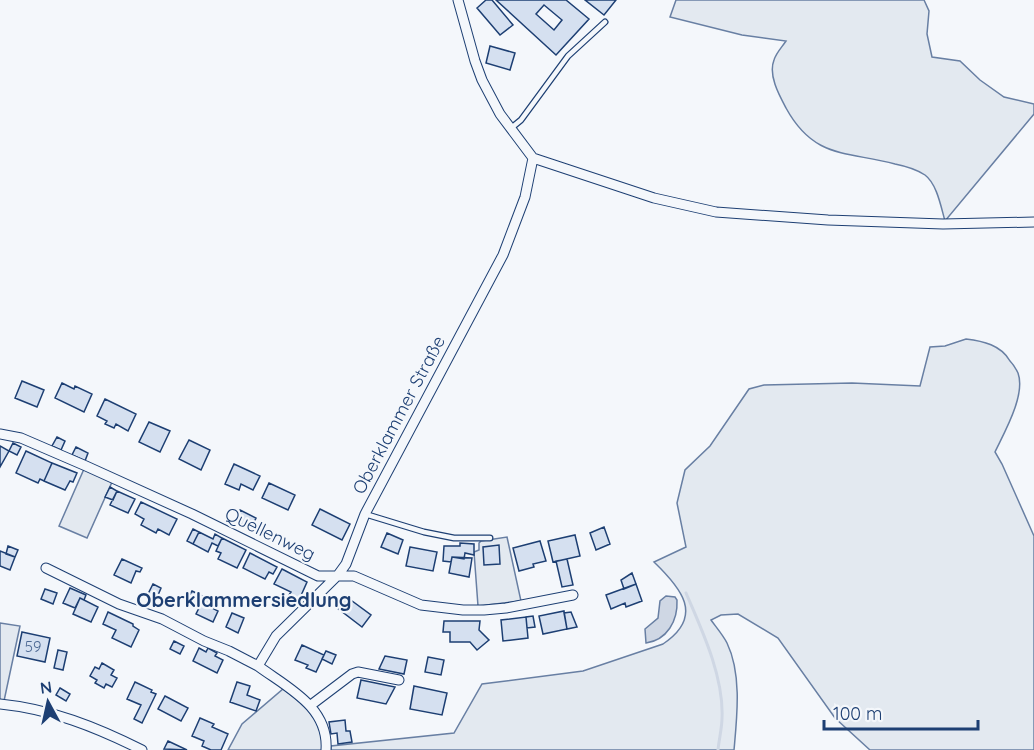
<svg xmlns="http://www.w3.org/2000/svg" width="1034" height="750" viewBox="0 0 1034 750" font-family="Quicksand,sans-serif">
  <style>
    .green { fill: #e3e9f0; stroke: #687fa3; stroke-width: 1.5 }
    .water { fill: #cfd7e4; stroke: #687fa3; stroke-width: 1.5 }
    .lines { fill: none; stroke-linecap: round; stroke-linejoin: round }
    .stream { stroke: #cfd7e4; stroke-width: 3 }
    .building { fill: #d5e0f0; stroke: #1d3f73; stroke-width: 1.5; fill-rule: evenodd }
    .service-casing { stroke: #1d3f73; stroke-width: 7 }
    .minor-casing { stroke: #1d3f73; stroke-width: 11 }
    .service { stroke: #f4f7fb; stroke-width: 4.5 }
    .minor { stroke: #f4f7fb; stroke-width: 9 }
    .labels { text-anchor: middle; stroke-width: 4.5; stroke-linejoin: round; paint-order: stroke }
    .number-label { font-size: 15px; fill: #4b6792 }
    .street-label { font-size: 18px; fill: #1d3f73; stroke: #f4f7fb }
    .neighbourhood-label { font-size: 20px; font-weight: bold; fill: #1d3f73; stroke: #f4f7fb }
  </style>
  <rect width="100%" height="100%" fill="#f4f7fb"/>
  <path class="green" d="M676,0H924L929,11L927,34L932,57L960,61L980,80L1004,97L1034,104V114L945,221C941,207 937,184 925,175C916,169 905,166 895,164C846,151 814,159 786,108C779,95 768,75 774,60C776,53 782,47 786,41L742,35L670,17Z
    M966,339C983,341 1001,345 1010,361C1013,364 1016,369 1018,373C1026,395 1004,433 995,452L1002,464L1034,536V750H870L835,718L778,638L738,614L721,615L711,620C716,627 723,635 727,643C742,674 737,717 734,750H331V746L454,733L482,684L583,671L663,644C705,616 681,588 654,562L686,547L677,503L685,470L710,446L749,389L764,385L852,383L920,386L930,347L945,346Z
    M84,469L112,482L87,538L59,526Z
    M507,537L521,601L478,606L474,552L479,550V543L481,541Z
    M0,623L20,626L4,701H0Z
    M283,689C305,705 324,721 322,750H228L242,724Z"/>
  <path class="water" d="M666,596L675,597L677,600C678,621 667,640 646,643L645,629L658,618L660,601Z"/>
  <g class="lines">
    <path class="stream" d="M686,593C702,630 724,677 722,718C722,728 719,739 718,750"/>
  </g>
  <path class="building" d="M486,0H492L513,25L500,35L477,8Z
    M496,0H566L589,19L556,55ZM544,5L562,20L554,30L536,14Z
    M585,0H616L604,15Z
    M490,46L515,53L510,70L486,63Z
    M22,381L44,390L37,407L15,398Z
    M62,383L74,389L75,386L92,394L84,412L55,398Z
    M105,399L136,414L128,431L116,424L114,428L105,424L107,421L97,416Z
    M149,422L170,431L160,452L139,442Z
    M57,437L65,441L61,450L52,446Z
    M189,440L210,450L201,470L179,459Z
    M13,443L21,447L17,455L9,451Z
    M0,446L9,451L0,467Z
    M76,447L88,453L85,461L72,455Z
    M26,451L52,463L44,481L40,479L38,483L16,473Z
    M52,463L77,473L73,482L70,481L65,490L44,481Z
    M234,464L260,476L253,490L241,484L239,490L225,484Z
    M269,483L295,495L288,510L262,498Z
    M110,487L117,491L113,500L105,497Z
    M117,491L135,499L128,513L110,505Z
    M141,502L177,519L169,535L158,529L156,533L141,525L144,519L135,514Z
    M320,509L350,524L342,540L312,525Z
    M240,510L256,518L251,529L235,521Z
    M604,527L610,544L596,550L590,533Z
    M193,529L199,532L193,544L187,541Z
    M199,532L213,539L215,534L222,538L218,546L212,543L208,552L193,544Z
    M387,533L403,540L398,554L381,547Z
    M575,535L580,556L553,562L548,541Z
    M222,538L246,550L237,568L218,559L221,553L216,551Z
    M540,541L546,561L533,564L534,567L519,571L513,548Z
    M460,543L474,544V555L465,553L464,559L452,557L451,562L443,561L444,546H460Z
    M499,545L500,564L484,565L483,547Z
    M8,546L18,550L15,557L6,554Z
    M410,547L437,552L433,571L406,566Z
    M0,551L15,557L10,570L0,566Z
    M250,553L277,567L273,574L269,572L265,579L243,568Z
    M452,557L472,558L469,577L449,573Z
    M122,559L142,568L140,572L136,571L131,583L114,575Z
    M567,559L573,585L562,587L556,561Z
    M282,569L307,582L299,600L289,595L291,592L274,584Z
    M632,573L636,584L624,589L621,580Z
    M153,584L161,588L156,600L147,596Z
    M636,584L642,601L626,607L625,603L611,609L606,595Z
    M70,588L86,595L84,600L80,598L75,608L63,603Z
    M45,589L57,593L53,604L41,599Z
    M192,591L213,601L210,607L218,611L213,622L196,614L200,606L187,600Z
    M344,595L371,615L362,627L336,607Z
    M80,598L98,607L91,622L73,614Z
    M564,611L567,629L543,634L539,616Z
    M108,612L133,624V626L139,630L131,647L112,638L116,630L103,624Z
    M571,612L577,627L567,629L564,613Z
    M232,613L244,618L238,633L226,627Z
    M533,616L535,627L527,628L526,617Z
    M526,617L528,638L503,641L501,620Z
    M444,621H480L479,630L489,640L477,650L470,642H450V632H443Z
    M22,632L50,638L45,662L17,656Z
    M174,641L184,646L180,654L170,649Z
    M302,645L324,655L316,672L306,668L308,665L295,660Z
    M199,648L206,652L208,648L217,653L215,656L223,660L217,673L193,661Z
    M58,650L67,652L63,670L54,668Z
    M326,651L336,655L332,664L322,659Z
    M385,656L407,660L404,674L379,669Z
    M428,657L444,660L441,675L425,672Z
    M102,663L114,670L111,675L117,678L112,687L106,684L104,688L95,683L97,680L90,676L95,667L99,669Z
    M361,680L395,687L386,704L357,698Z
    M135,682L152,690L151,692L156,694L142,723L134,719L141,705L127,699Z
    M237,682L250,686L247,695L260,700L256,711L230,702Z
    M414,686L447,693L442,715L410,709Z
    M60,688L70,694L66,701L56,695Z
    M165,696L188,708L181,721L158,709Z
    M200,718L214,724L212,727L228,734L221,750H211L202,746L204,741L192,736Z
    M345,720L346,731H350L352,742L338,744L337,733L331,734L329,722Z
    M168,741L187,750L164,749Z"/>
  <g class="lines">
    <g class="service-casing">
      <path id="service" d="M510,129L521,120L568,56L605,22
        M365,514L424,532L454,538H490"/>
    </g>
    <g class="minor-casing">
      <path id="minor" d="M458,0L475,61L482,80L500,114L533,158L654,198L716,212L828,220L943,224L1034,222
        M0,434L21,438L86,466L192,514L318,576H354L421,605L463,610H484L506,608L573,595
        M46,568L119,604L162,619L204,641L229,651L258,666
        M0,704C51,709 96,727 142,750
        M311,705L352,674L358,672L399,680
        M326,750C329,707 288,688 258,666L276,636L338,575L346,564L365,514L503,255L525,197L533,158"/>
    </g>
    <use href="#service" class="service"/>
    <use href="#minor" class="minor"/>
  </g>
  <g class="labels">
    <g class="number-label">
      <text x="33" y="652">59</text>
    </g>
    <g class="street-label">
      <text transform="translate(399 415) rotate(-62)" y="6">Oberklammer Straße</text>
      <text transform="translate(270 534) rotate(26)" y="6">Quellenweg</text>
    </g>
    <g class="neighbourhood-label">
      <text x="244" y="607">Oberklammersiedlung</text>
    </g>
  </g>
  <g transform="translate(48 702) rotate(352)" stroke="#f4f7fb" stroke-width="4.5" paint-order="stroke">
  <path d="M0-4.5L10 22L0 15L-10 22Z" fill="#1d3f73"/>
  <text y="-9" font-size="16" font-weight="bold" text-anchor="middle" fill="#1d3f73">N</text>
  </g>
  <path d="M824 720v9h154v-9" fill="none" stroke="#1d3f73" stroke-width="3"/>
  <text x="833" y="720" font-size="18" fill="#1d3f73" stroke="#f4f7fb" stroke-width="4.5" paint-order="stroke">100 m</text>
</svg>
